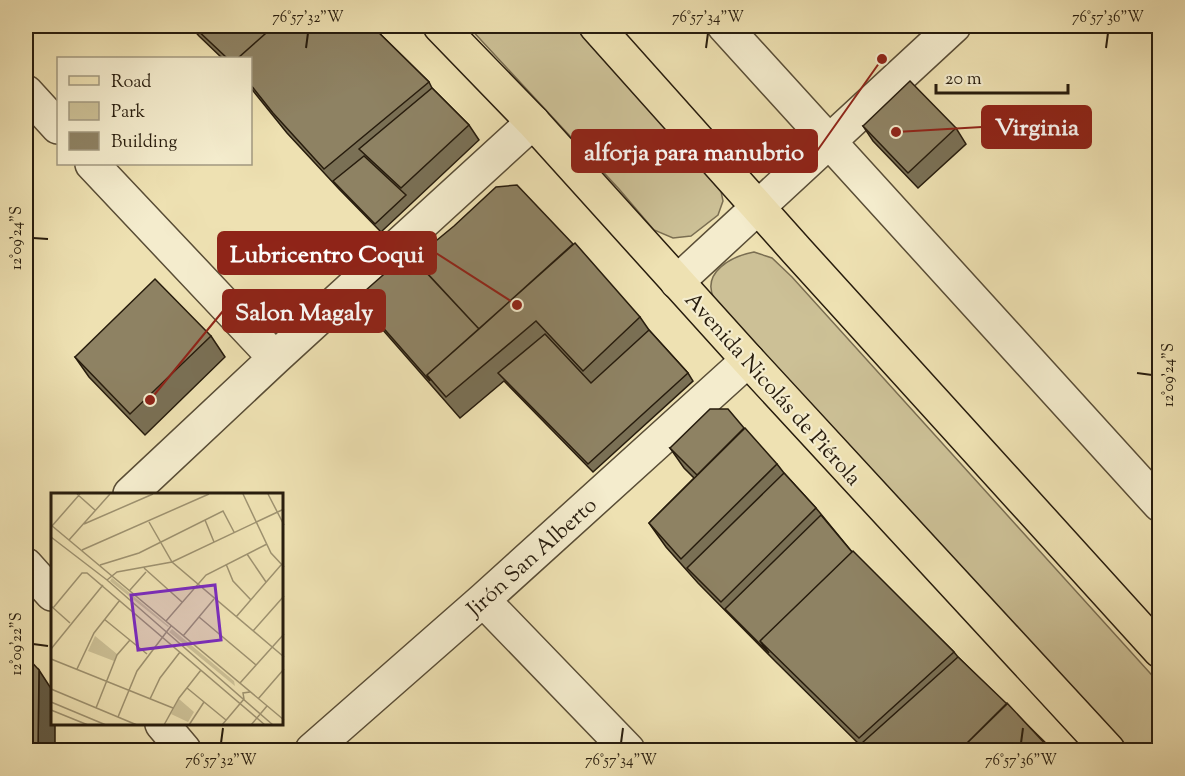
<svg xmlns="http://www.w3.org/2000/svg" width="1185" height="776" viewBox="0 0 1185 776" font-family="'Sorts Mill Goudy',serif">
  <style>
    .green { fill: #ccc096; stroke: #7a6e52; stroke-width: 1.5 }
    .lines { fill: none; stroke-linecap: round; stroke-linejoin: round }
    .minor-casing { stroke: #594d36; stroke-width: 36 }
    .major-casing { stroke: #271c0d; stroke-width: 36 }
    .minor { stroke: #f4eccd; stroke-width: 33 }
    .major { stroke: #eee1b2; stroke-width: 33 }
    .wall { fill: #7a7055; stroke: #271c0d; stroke-width: 1.5 }
    .shaded-wall { fill: #635b45; stroke: #271c0d; stroke-width: 1.5 }
    .building { fill: #8e8263; stroke: #271c0d; stroke-width: 1.5 }
    .ticks { fill: none; stroke: #271c0d; stroke-width: 2 }
    .labels { text-anchor: middle; stroke-width: 4.5; stroke-linejoin: round; paint-order: stroke }
    .street-label { font-size: 22px; fill: #271c0d; stroke: #f4eccd }
    .inset-road { fill: none; stroke: #9e9270; stroke-width: 1.5 }
    .view { fill: #7b2cbf; fill-opacity: 0.15; stroke: #7b2cbf; stroke-width: 3 }
    .inset-edge { fill: none; stroke: #271c0d; stroke-width: 3 }
    .leader { fill: none; stroke: #8f2418; stroke-width: 2 }
    .callout-dot { fill: #8f2418; stroke: #f4eccd; stroke-width: 2 }
    .callout { fill: #8f2418; stroke: #8f2418; stroke-width: 2 }
    .callout-label { font-size: 24px; text-anchor: middle; font-weight: bold; fill: #fff }
    .neatline { fill: none; stroke: #271c0d; stroke-width: 2 }
    .ticks-label { font-size: 15px; text-anchor: middle; fill: #271c0d }
  </style>
  <rect width="100%" height="100%" fill="#eee1b2"/>
  <filter id="stains"><feTurbulence type="fractalNoise" baseFrequency=".00333" numOctaves="4"/><feColorMatrix values="0 0 0 0 .2 0 0 0 0 .09 0 0 0 0 .02 0 0 0 .5 -.17"/></filter>
  <radialGradient id="worn" r=".72"><stop offset=".6" stop-color="#630" stop-opacity="0"/><stop offset="1" stop-color="#630" stop-opacity=".3"/></radialGradient>
  <path class="green" d="M468,26H576L720,186L723,201L718,215L691,236L673,238L654,230L619,189Z
    M754,252L772,258L792,277L1159,683V750H1125L731,322C726,315 717,307 714,299C701,272 732,256 754,252Z"/>
  <g class="lines">
    <g class="minor-casing">
      <path id="minor" d="M724,26L1160,505
        M26,92L58,127
        M92,164L275,358
        M677,282L954,26
        M130,494L275,358L533,122
        M26,565L52,594
        M483,600L628,750
        M162,724L184,750
        M312,750L483,600L748,360"/>
    </g>
    <g class="major-casing">
      <path id="major" d="M440,26L533,122L748,360L1108,750
        M596,26L797,251L1160,651"/>
    </g>
    <use href="#minor" class="minor"/>
    <use href="#major" class="major"/>
  </g>
  <path class="wall" d="M190,26H372L429,82L432,88L469,125L479,140L381,232L339,189L287,133L250,87V58H222L199,36Z
    M863,126L956,128L966,144L918,188L873,141Z
    M357,298L640,317L649,330L688,373L693,381L593,472L504,381L460,418L368,313Z
    M211,336L225,357L145,435L89,377L75,357Z
    M670,448L777,464L784,473L816,508L852,552L954,652L958,657L1053,750H865L775,661L698,583L666,547L649,523L694,478L684,468Z"/>
  <path class="shaded-wall" d="M39,670L52,690V723H55V750H38Z"/>
  <path class="building" d="M193,26H274L238,58H227Z
    M274,26H372L429,82L324,169L273,113L250,84V58H238Z
    M910,81L956,128L908,173L863,126Z
    M432,88L469,125L401,188L359,149Z
    M364,156L406,195L375,224L333,181Z
    M517,185L573,244L479,329L414,259L454,226L496,187Z
    M575,243L640,317L583,371L536,321L446,397L427,375Z
    M408,253L479,329L427,375L430,381L357,298Z
    M155,279L211,336L130,414L75,357Z
    M649,330L688,373L588,464L498,373L545,334L591,383Z
    M710,409H728L744,428L697,475L670,448Z
    M745,428L777,464L681,559L649,523Z
    M784,473L816,508L721,602L687,568Z
    M821,515L852,552L760,641L769,653L725,609Z
    M853,551L954,652L859,738L760,641Z
    M26,656L39,670L38,750H26Z
    M958,657L1007,704L960,750H869L862,743Z
    M1007,703L1050,749L1049,750H960Z"/>
  <path class="ticks" d="M306,48L308,33M706,48L708,33M1106,48L1108,33M33,238L48,239M1137,373L1152,375M33,644L48,646M221,743L223,728M621,743L623,728M1021,743L1023,728"/>
  <g class="labels">
    <g class="street-label">
      <text transform="translate(774 388) rotate(48)" y="8">Avenida Nicolás de Piérola</text>
      <text transform="translate(531 556) rotate(-42)" y="8">Jirón San Alberto</text>
    </g>
  </g>
  <g transform="translate(51 493)">
    <rect width="232" height="232" fill="#eee1b2"/>
    <path d="M61,85L118,133L117,134L59,88ZM121,136L183,188L184,193L118,139ZM44,143L66,161L63,168L37,158ZM128,206L143,219L137,229L120,221Z" fill="#ccc096"/>
    <path class="inset-road" d="M26,1L44,17M192,1L220,60L233,74M217,1L233,32M154,27L163,49M98,29L121,69L233,164M33,31L102,1M0,32L233,227M1,33L29,1M0,44L56,87L222,232M18,47L59,1M31,57L158,1M196,61L215,89M175,71L182,88L200,107M49,72L88,60L172,18L183,39M93,75L131,109M56,87L66,79L121,69L233,16M79,97L95,79M0,113L19,130M2,115L31,80H36L214,232M148,124L205,172M185,124L230,72M53,126L96,161M115,128L155,82L216,51M202,138L233,103M132,143L163,106M0,156L52,92M0,166L122,215M26,176L43,140L69,107M189,190L233,141M136,195L175,227M0,196L86,232M99,206L109,185L129,159M207,206L233,176M0,209L55,232M45,215L66,162L79,147M0,217L37,232M67,224L86,178L120,133M113,232L128,205L150,177M138,232L153,209M171,232L193,206L192,200L199,199M200,232L216,213"/>
    <path class="view" d="M164,92L170,147L87,157L80,102Z"/>
    <rect width="232" height="232" class="inset-edge"/>
  </g>
  <path class="leader" d="M896 132L982 127M882 59L817 151M517 305L436 253M150 400L223 311"/>
  <g class="callout-dot">
    <circle cx="896" cy="132" r="6"/>
    <circle cx="882" cy="59" r="6"/>
    <circle cx="517" cy="305" r="6"/>
    <circle cx="150" cy="400" r="6"/>
  </g>
  <g class="callout">
    <rect x="982" y="106" width="109" height="42" rx="6"/>
    <rect x="572" y="130" width="245" height="42" rx="6"/>
    <rect x="218" y="232" width="218" height="42" rx="6"/>
    <rect x="223" y="290" width="162" height="42" rx="6"/>
  </g>
  <g class="callout-label">
    <text x="1037" y="135">Virginia</text>
    <text x="694" y="160">alforja para manubrio</text>
    <text x="327" y="262">Lubricentro Coqui</text>
    <text x="304" y="320">Salon Magaly</text>
  </g>
  <rect width="1185" height="776" fill="none" stroke="#eee1b2" stroke-width="66"/>
  <rect x="57" y="57" width="195" height="108" fill="#f4eccd" stroke="#a29980" stroke-width="1.5"/>
  <rect x="69" y="76" width="30" height="9" fill="#eee1b2" stroke="#a29980" stroke-width="1.5"/>
  <text x="111" y="87" font-size="18" fill="#271c0d">Road</text>
  <rect x="69" y="102" width="30" height="18" fill="#ccc096" stroke="#a29980" stroke-width="1.5"/>
  <text x="111" y="117" font-size="18" fill="#271c0d">Park</text>
  <rect x="69" y="132" width="30" height="18" fill="#8e8263" stroke="#a29980" stroke-width="1.5"/>
  <text x="111" y="147" font-size="18" fill="#271c0d">Building</text>
  <path d="M936 84v9h132v-9" fill="none" stroke="#271c0d" stroke-width="3"/>
  <text x="945" y="84" font-size="18" fill="#271c0d" stroke="#f4eccd" stroke-width="4.5" paint-order="stroke">20 m</text>
  <rect x="33" y="33" width="1119" height="710" class="neatline"/>
  <g class="ticks-label">
    <text x="308" y="22">76°57'32"W</text>
    <text x="708" y="22">76°57'34"W</text>
    <text x="1108" y="22">76°57'36"W</text>
    <text transform="translate(16 238) rotate(-90)" y="5">12°09'24"S</text>
    <text transform="translate(1168 375) rotate(-90)" y="5">12°09'24"S</text>
    <text transform="translate(16 644) rotate(-90)" y="5">12°09'22"S</text>
    <text x="221" y="765">76°57'32"W</text>
    <text x="621" y="765">76°57'34"W</text>
    <text x="1021" y="765">76°57'36"W</text>
  </g>
  <rect width="100%" height="100%" filter="url(#stains)"/>
  <rect width="100%" height="100%" fill="url(#worn)"/>
</svg>
